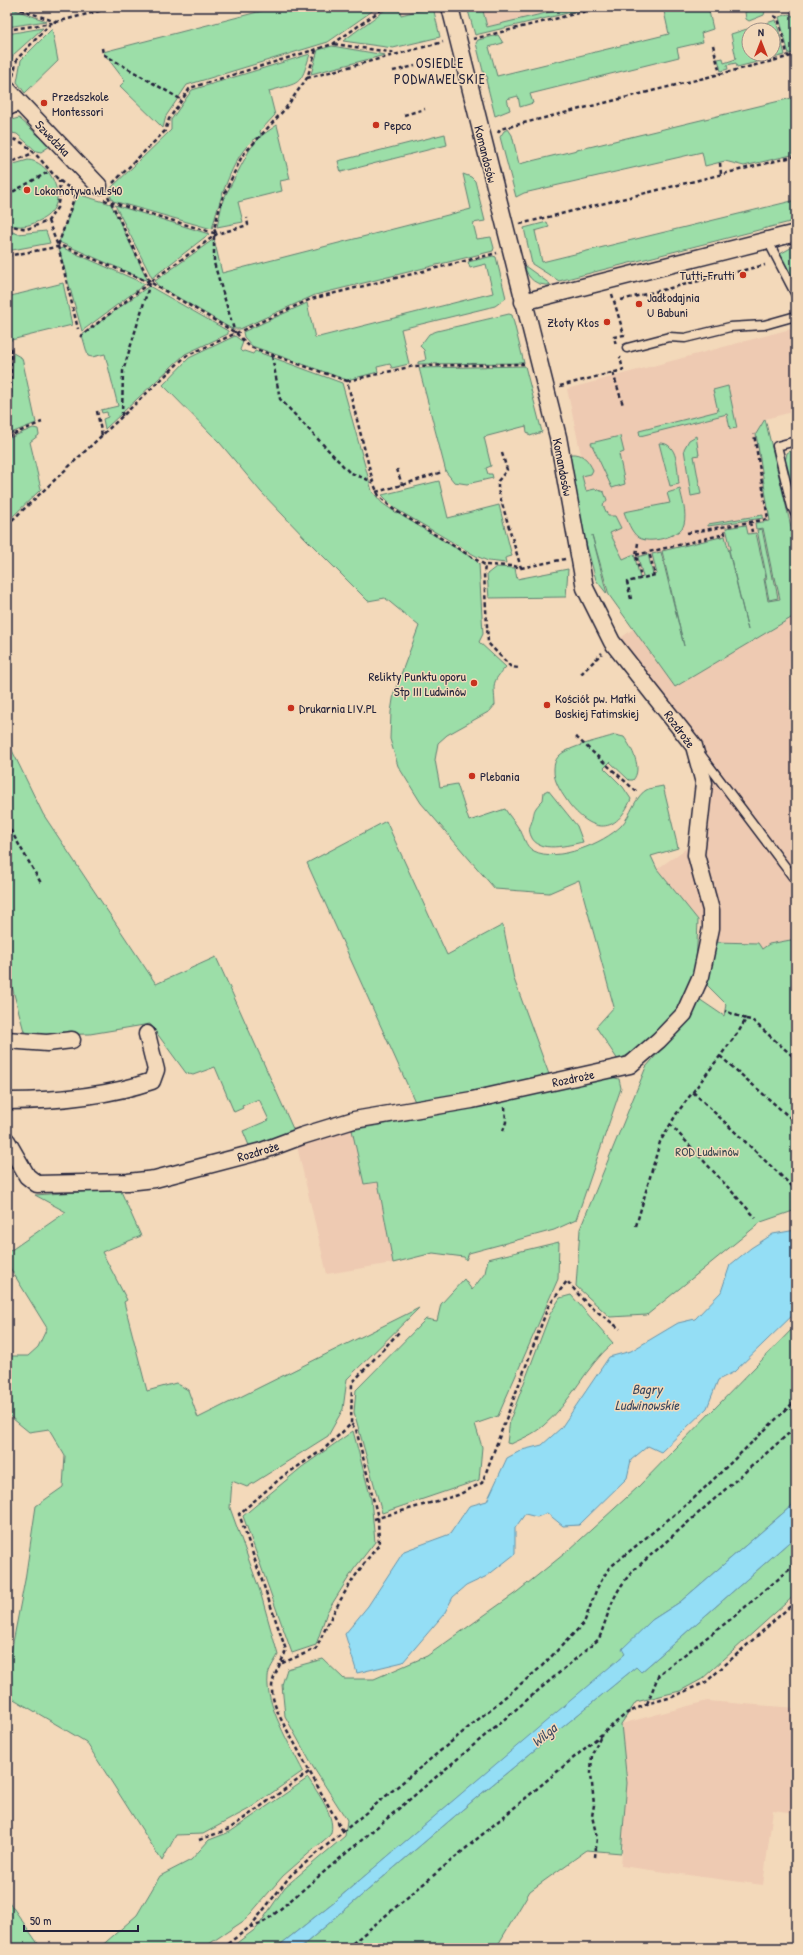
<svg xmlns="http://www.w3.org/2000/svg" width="803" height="1955" viewBox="0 0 803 1955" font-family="'Patrick Hand',sans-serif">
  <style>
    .built { fill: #eecab2 }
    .green { fill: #9cdea8; stroke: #5f8072; fill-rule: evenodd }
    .water { fill: #94def5; stroke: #6693ab }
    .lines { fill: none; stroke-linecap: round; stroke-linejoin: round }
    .service-casing { stroke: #22223b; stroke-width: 11 }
    .minor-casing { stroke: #22223b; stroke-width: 19 }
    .path { stroke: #22223b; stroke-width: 2.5; stroke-dasharray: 4 3; stroke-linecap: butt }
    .service { stroke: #f3d9ba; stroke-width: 8 }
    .minor { stroke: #f3d9ba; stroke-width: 16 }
    .poi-dot { fill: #c8321e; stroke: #f3d9ba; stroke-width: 1.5 }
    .labels { text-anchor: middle; stroke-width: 3; stroke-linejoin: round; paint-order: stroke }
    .poi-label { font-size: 13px; fill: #22223b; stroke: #f3d9ba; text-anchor: start }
    .street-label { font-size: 13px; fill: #22223b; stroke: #f3d9ba }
    .park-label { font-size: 13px; fill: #3a4851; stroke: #f3d9ba }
    .neighbourhood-label { font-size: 14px; letter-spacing: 1px; fill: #22223b; stroke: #f3d9ba }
    .water-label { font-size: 14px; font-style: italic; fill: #394860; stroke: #f3d9ba }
  </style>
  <rect width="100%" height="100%" fill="#f3d9ba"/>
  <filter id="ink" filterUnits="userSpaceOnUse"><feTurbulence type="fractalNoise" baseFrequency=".025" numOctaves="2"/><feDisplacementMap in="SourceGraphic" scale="8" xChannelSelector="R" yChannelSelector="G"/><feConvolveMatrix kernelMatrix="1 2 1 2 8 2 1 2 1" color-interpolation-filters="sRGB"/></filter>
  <g filter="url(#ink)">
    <path class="built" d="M482,7H570L487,27Z
      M794,328L796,337V411L765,419L796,547V615L792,617L789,701L792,749L796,761V939L769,944L762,949L758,943L713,942L698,920L657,869L687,848L707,758L618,640L633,629L609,595L574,464L581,455L567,389Z
      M352,1130L364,1184L378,1182L393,1263L327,1274L297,1146Z
      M707,1701L796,1708V1813L773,1810L763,1885L621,1866L627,1783L621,1724Z"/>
    <path class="green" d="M7,7L46,21L7,27Z
      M277,7H378L328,42L187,85L166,116L163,128L120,86L125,81L103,52Z
      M389,7H399L401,15L433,7L440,37L393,48L343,41Z
      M467,7H482L487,27L571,7H593L475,35Z
      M663,7H708L713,29L701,33L703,42L677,48L679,57L530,94L533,103L520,107L518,96L507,99L510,110L495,116L486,80L488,79L487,76L484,75L476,43L478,40L498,35L503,43L489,47L497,76L669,34Z
      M759,7H766L764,15L749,21L746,19L745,12Z
      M789,14L792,16L796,15V52L789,54L779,17Z
      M776,20L785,55L737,67L736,63L727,65L728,69L721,71L718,59L723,58L724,63L736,59L731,34ZM749,30H773V54H749Z
      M43,28L13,55L9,75L7,73V34Z
      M52,29L58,61L25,93L17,82L21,60Z
      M332,46L385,55L311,74L318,50Z
      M310,54C300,87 301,82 269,91L275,115L260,131L261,136L277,125L290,179L280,181L282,191L238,202L243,222L217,227L223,200L250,149L261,136C235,144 218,206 212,229L113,201L108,191L171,130V120L192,90Z
      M796,97V154L744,166L725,161L705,166L702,152L524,193L516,197L500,137L504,131L508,129L512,135L519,164Z
      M19,118L50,146L41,152L36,151L17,134L7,132V121Z
      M445,134L447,145L341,172L338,161Z
      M28,160C47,161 63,189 55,206C51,215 42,220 34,223C26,227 15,227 7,224V166Z
      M463,174L471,177L475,181L485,221L473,223L477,239L491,237L494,248L493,251L315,295L240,329H232L157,285L155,281L214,239L222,273L471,209Z
      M77,194L111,204L148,281L59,242Z
      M796,200V220L790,222L559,281L532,264L524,228L547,222L549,227L535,231L542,262Z
      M115,205L209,234L152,278Z
      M7,230L18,234L46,231L50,243L7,251Z
      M796,245V285L780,254Z
      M63,248L145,284L82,331L59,249Z
      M493,256L496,257L506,298L495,306L401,329L409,364L392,368L390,364L377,367L378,372L347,380L252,346L244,337L243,332L307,303L315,338L493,293L486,264L470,268L468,262Z
      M525,266L550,284V285C537,286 527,279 525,266Z
      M63,283L72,325L7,341V297Z
      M149,286L228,331V334L185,354L105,429L103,419L108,417L107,412L102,413L101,410L118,406L105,354L92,357L88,356L82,335Z
      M509,314L512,315L524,363L418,364V362L426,360L424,350L420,346L429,334L437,331Z
      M235,336L243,342L240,350L242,352L244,351L253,354L255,351L342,383L372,491L382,503L392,510L474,559L479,564L483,634L479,642L506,667C491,683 494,683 495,705L490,711L447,735L438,743L435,760L440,787L457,784L469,821L505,809C509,816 515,822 519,829C525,836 524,846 534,851C557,863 604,843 621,826C631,816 635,795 648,789C652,788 658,787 663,786L678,848L651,856L657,869L698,920L696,970L687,996L671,1019L635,1051L618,1060L596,1027L614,1007L579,880L549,893L495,889L421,803L398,766L390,739L391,712L394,693L419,626L385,598L368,601L306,539L261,492L220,443L163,385L189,358Z
      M13,353L22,358L36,423L11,433Z
      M9,354V435H7V355Z
      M525,366L542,432L530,436L527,432L526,426L484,437L491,466L486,468L488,474H492L493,478L467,484L454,482L446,472L419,368Z
      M728,386L737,428L730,429L727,414L640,436L639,431L718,411L713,390Z
      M765,419L796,547V615L675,687L609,595L592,535L607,594L596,580L565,465L571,454C583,453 588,460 593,470L591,474L582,476L586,491L595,489L604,492L607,500L603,505L608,516H615L621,528L610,533L623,559L634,554L640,578L643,577L638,557L648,554L653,575L657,574L652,554L661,552L684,646L662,551L725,536L748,630L729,550L731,549L726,528L746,525L748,534L756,533L766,578L764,579L768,601L780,599L775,577H773L763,528L756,529L755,523L770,521L756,434Z
      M33,428L38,429L39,435L30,442L41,489L7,522V439Z
      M620,436L624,452L619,454L625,484L612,488L591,443Z
      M696,436L699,455L694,456L701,494L691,496L684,449L689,440Z
      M659,443C679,442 677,470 679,484L670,486Z
      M796,447V453H794L796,462V506L785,461L787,453Z
      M439,481L448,518L499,505L512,556L505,558L506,563L488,561L476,556L396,509L382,495Z
      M680,489C682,499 687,513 684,524C681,537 647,545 638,537C631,532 627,520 624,512L670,503L667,493Z
      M763,515V518L708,526V524Z
      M762,529L772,578H774L778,598L769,600L765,580L767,579L757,530Z
      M496,567L515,568L517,579L568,569L566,597L489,598L487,574Z
      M615,735L624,737C632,748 643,769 633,780H629L610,762L604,768L623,787L631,799C616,835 593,833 570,805C563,795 553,782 554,769C554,764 556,758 560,755C568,747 603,739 615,735Z
      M7,740L43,814L156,984L216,957L294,1131L250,1148L243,1131L269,1120L259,1099L242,1106L243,1108L234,1112L215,1067L193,1075L186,1073L150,1024L90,1034L25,1035L7,968Z
      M548,790L577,826L583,842C569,845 538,854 531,836C529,831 529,828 531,824C536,810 531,812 543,800L544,792Z
      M386,821L447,955L503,925L514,979L550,1077L416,1104L307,863Z
      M796,939V1210L761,1222L647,1315L610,1317L576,1286L580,1229L646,1067L689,1017L699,999L724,1016L726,1004L707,985L713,942L758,943L762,949L769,944Z
      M608,1076L619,1079L621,1088L576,1220L554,1230L469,1253L466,1260L464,1257L433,1253L393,1263L378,1182L364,1184L352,1130L457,1111Z
      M120,1189L141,1236L102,1252L127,1300L124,1302L147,1391L176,1383L188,1390L198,1418L419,1308L347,1379L343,1409L328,1436L247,1487L232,1481L230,1508L260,1591L278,1655C275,1661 268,1670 268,1677C265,1704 291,1747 303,1771L249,1809L203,1834L176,1835L162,1861L86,1742L7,1695V1674L25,1580L36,1506L63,1487L65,1456L49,1429L29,1432L7,1414V1356H28L38,1347L47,1328L7,1263V1253L66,1212L35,1195Z
      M559,1242L558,1279L498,1416L475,1424L482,1447L479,1480L382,1513L354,1412L356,1390L426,1319L437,1321L441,1304L464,1279L472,1290L485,1273L488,1259Z
      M571,1295L613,1343C585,1367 571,1403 543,1426C534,1434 521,1439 511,1444L507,1443L510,1420L550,1314L560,1298Z
      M796,1325V1502L680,1602L652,1620L623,1649L626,1653L612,1666L340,1897L276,1948H234V1945L257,1928L285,1887L345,1836L347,1820L313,1767L285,1716L282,1685L287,1669L323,1659L344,1679H374L427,1656L517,1592L569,1550L637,1488Z
      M353,1431L371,1499L375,1542L354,1569L327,1612L316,1645L292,1653L243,1516L302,1467Z
      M796,1536V1594L702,1679L680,1691L636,1702L621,1724L627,1783L621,1853L587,1850L530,1891L496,1948H300L476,1798L637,1666L641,1672Z
      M308,1778C317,1792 338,1819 330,1835L283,1876L245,1920L203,1948H99L137,1915L160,1876L191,1860L209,1840L230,1832Z
      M7,1899L41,1948H7Z"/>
    <path class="water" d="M796,1230V1312L734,1372L718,1380L707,1408L661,1452L648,1446L631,1460L627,1478L579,1525L563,1526L547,1513L537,1517L525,1514L515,1528V1554L487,1576L466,1586L453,1597L444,1614L403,1662L357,1673L345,1634L368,1606L404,1551L450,1534L469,1506L487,1501L507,1458L522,1450L542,1445L561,1428L609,1357L631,1351L678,1323L695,1319L721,1292L730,1265L751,1248L773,1234Z
      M796,1502V1536L641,1672L636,1667L476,1798L300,1948H276L340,1897L625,1654L622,1649L652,1620L680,1602Z"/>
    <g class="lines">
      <g class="service-casing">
        <path id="service" d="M7,112L22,105
          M768,241L796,295
          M627,348L669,337L685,338L730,327L764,325L796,316
          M796,441L777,446L792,507L796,515
          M701,755L796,881"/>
      </g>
      <g class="minor-casing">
        <path id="minor" d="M7,89L99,186
          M523,302L796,233
          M7,1040L47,1043L72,1040
          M7,1101C56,1101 105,1097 152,1081L156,1070L147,1034
          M7,1141L27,1176L37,1184L128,1182L155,1179L262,1151L302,1136L354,1120L472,1100L630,1065L659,1040L684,1014L701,976L711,928V910L696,855L704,783L694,746L612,642L585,588L558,437L450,7"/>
      </g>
      <path class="path" d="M14,7L56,22
        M774,16L778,18L788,57
        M7,30L52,23L115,7
        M473,39L603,7
        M334,44L396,53
        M713,45L720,74
        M102,48L103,54L182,100
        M393,71L415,66
        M13,76L17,59L51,23
        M307,78L443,42
        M404,115L425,109
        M498,133L500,129L796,55
        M7,137C12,139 20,141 24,144C49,163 53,185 86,195
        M720,163L721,174
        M7,164L33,153
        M113,183L165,131L169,119L190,88L333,44L385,7
        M7,195L50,171
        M108,196L150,282L236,333L250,347L347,381L373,482L379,496L393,509L485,565L484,574L488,643L511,667L519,668
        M104,200L217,234
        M48,221L58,246L76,192
        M520,224L796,156
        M7,225L27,229L48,221L57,208L60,193L59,181
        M216,233L214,229L222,199L242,156L285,109L307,78L316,50
        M214,236V263L235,333
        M58,246L78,329
        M7,256L62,246L149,282
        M612,294L624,335L614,337L616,345
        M621,300L765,265
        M80,337L150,282L217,234L248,225L247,218
        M272,356L280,399L349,472L373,482
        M613,373L623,405
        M347,381L414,366L524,364
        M560,386L623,370L620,357
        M97,411L102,436
        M122,416L123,371L150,283
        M10,436L11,346
        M7,437L42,422
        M502,453L507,470L498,481V490L521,568
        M397,469L402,485
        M376,492L402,485L442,472
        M750,522L752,532
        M7,525L186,356L311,299L497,253
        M687,533L768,519L754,434
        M638,543L636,555L641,578
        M636,555L725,534L723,526
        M486,565L514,566L521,568L565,559
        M631,599L627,582L655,575L649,552
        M581,674L602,653
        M576,737L638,793
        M7,824L41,883
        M746,1019L752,1020L796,1059
        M720,1056L796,1123
        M693,1092L796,1190
        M670,1124L756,1218
        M503,1131L506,1122L505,1107
        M636,1226L660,1142L677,1113L739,1031L746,1019L725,1011
        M374,1519L458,1495L482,1483L548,1307L567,1281L586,1303L620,1329
        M282,1663L316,1649C333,1611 352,1576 379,1545L378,1518L356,1429L351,1424
        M647,1704L659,1674L731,1619L796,1564
        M343,1831C326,1802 310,1773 295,1744C286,1728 273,1709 272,1690C271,1677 282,1663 286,1650L239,1514L282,1477L324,1449L351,1424L352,1383L400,1331
        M199,1840L229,1829L309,1772
        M595,1857L597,1838L592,1816L594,1805L591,1773L592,1754L601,1735
        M250,1927L261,1924L272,1916L599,1639C610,1610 612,1593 634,1570L796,1427
        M222,1948L250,1927L291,1875L540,1668L584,1623L597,1588L609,1568L692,1500L796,1400
        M347,1948L627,1713L647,1704L672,1697L706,1682L796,1601"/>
      <use href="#service" class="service"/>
      <use href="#minor" class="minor"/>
    </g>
  </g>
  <g class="poi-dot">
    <circle cx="44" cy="103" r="4"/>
    <circle cx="376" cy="125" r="4"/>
    <circle cx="27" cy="190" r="4"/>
    <circle cx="743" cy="275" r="4"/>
    <circle cx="639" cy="304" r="4"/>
    <circle cx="607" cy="322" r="4"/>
    <circle cx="474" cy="683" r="4"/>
    <circle cx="547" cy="705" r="4"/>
    <circle cx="291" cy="708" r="4"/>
    <circle cx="472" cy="776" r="4"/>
  </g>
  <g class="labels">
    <g class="poi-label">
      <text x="52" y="101">Przedszkole<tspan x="52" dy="15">Montessori</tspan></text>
      <text x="384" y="130">Pepco</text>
      <text x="35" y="195">Lokomotywa WLs40</text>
      <text x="735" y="280" text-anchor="end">Tutti-Frutti</text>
      <text x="647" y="302">Jadłodajnia<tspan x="647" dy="15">U Babuni</tspan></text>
      <text x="599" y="327" text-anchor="end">Złoty Kłos</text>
      <text x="466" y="681" text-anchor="end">Relikty Punktu oporu<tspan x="466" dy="15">Stp III Ludwinów</tspan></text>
      <text x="555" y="703">Kościół pw. Matki<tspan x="555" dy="15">Boskiej Fatimskiej</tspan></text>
      <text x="299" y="713">Drukarnia LIV.PL</text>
      <text x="480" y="781">Plebania</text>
    </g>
    <g class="street-label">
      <text transform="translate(53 138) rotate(46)" y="5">Szwedzka</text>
      <text transform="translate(486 154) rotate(76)" y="5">Komandosów</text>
      <text transform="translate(563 467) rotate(79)" y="5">Komandosów</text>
      <text transform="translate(680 729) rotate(54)" y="5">Rozdroże</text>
      <text transform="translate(573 1078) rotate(-12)" y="5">Rozdroże</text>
      <text transform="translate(258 1151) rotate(-17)" y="5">Rozdroże</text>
    </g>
    <g class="park-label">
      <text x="707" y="1156">ROD Ludwinów</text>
    </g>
    <g class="neighbourhood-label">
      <text x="440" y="68">OSIEDLE<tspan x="440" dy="16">PODWAWELSKIE</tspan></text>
    </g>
    <g class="water-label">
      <text x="647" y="1394">Bagry<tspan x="647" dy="16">Ludwinowskie</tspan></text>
      <text transform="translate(544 1735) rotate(-40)" y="5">Wilga</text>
    </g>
  </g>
  <rect width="803" height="1955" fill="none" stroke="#f3d9ba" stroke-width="24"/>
  <rect x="12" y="12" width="779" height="1931" fill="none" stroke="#22223b" stroke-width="1.5" filter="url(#ink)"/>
  <g transform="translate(761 42)"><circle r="19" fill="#f3d9ba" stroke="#9f9087"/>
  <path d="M0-3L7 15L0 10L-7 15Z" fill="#c8321e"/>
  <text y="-6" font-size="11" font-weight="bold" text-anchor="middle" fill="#22223b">N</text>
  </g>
  <path d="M24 1925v6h114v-6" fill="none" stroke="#22223b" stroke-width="2"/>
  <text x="30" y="1925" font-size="12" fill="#22223b" stroke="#f3d9ba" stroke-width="3" paint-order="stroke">50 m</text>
</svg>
